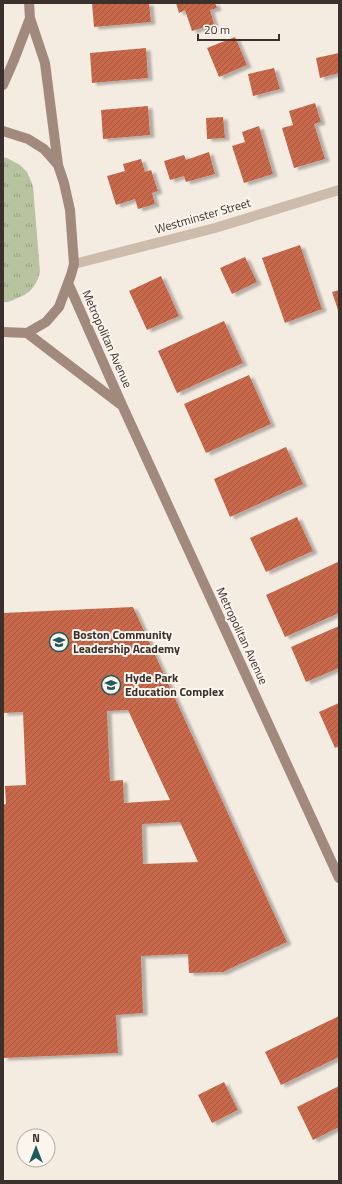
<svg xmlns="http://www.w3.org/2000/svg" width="342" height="1184" viewBox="0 0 342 1184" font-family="'Titillium Web',sans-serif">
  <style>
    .grass { fill: url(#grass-tufts) }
    .building { fill: url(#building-hatch); fill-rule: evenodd; filter: url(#shadow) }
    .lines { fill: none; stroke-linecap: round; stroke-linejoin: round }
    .street { stroke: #cdbbac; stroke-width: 10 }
    .secondary { stroke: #a18a7d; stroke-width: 10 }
    .labels { text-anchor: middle; stroke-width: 4; stroke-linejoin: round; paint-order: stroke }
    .street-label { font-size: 12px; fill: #3b302b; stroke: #fbf5ee }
    .poi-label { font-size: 12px; font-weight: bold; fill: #3b302b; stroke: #fbf5ee; text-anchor: start }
  </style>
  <defs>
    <pattern id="grass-tufts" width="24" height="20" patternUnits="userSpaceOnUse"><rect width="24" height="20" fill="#b8c4a0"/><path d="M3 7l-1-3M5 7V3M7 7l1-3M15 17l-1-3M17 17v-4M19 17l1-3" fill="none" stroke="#97a083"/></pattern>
    <pattern id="building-hatch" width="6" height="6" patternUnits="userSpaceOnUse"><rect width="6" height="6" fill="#c8694b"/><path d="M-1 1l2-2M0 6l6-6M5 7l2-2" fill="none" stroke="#a4573f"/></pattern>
    <filter id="shadow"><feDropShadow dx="4.5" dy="2.5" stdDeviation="1" flood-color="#0004"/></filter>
  </defs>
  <rect width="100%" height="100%" fill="#f4ebe1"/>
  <path class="grass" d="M3,157L7,158L20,165L27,172L33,186L40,272C36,287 30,294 15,299C11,301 8,303 3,302Z"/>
  <path class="building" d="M92,3H149L151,22L94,27Z
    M176,3H215L217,8L210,10L214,24L192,31L185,10L179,13Z
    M235,37L247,65L219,77L207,48Z
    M146,48L148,78L92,83L90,53Z
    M339,53V73L320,78L316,58Z
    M274,68L280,89L253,96L248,74Z
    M315,103L321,122L314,124L325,159L294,168L282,128L293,125L289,111Z
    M148,106L150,135L103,139L101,110Z
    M223,117L225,138L207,139L206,118Z
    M259,126L273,174L244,183L232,146L245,142L242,132Z
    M209,152L215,174L186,182L184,176L170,180L164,161L184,155L186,160Z
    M141,159L145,172L151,170L158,191L152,193L155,204L138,209L135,199L116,205L107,176L125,171L123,164Z
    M300,245L322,309L285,323L262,258Z
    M245,257L257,282L232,294L220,268Z
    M161,276L179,316L147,330L129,291Z
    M339,290V313L332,292Z
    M224,321L243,363L177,393L158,351Z
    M249,375L271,424L206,453L184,404Z
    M286,447L303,484L230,517L214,479Z
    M297,517L313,551L266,572L250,538Z
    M338,562L339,613L285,637L266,595Z
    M133,607L287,942L223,972L189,973L188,954L141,956L143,1013L116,1015L118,1053L3,1058V805L6,804L5,786L26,785L23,712L3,713V613ZM128,710L170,800L124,803L123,780L110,781L107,711ZM180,822L198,862L143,864L142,824Z
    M339,626V668L306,682L291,647Z
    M339,703V746L335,748L319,712Z
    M339,1016V1057L281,1085L265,1052Z
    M224,1082L238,1110L212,1123L198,1095Z
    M339,1086V1127L313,1140L297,1107Z"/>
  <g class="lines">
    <path class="street" d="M74,264L215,228L339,190"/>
    <path class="secondary" d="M29,3L30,18L45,63L58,165
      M3,85L14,60L30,18
      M3,131L28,139L44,149L58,165L64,183L70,210L74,264L71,275L59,307L46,322L27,333L3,332
      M68,283L122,405L339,878
      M27,333L120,404"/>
  </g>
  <defs>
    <g id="school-ring" transform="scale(1)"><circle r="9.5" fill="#fbf5ee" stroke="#1f5a5e" stroke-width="1.5"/><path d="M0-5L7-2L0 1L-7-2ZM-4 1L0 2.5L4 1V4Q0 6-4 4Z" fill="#1f5a5e"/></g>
  </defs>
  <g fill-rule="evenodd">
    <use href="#school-ring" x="59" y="642"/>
    <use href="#school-ring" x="111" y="685"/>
  </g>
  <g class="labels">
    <g class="street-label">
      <text transform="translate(203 216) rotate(-16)" y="4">Westminster Street</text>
      <text transform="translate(107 339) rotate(66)" y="4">Metropolitan Avenue</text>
      <text transform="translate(242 636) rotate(65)" y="4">Metropolitan Avenue</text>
    </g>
    <g class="poi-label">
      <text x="73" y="639">Boston Community<tspan x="73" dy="14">Leadership Academy</tspan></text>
      <text x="125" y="682">Hyde Park<tspan x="125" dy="14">Education Complex</tspan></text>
    </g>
  </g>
  <rect width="342" height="1184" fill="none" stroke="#3b302b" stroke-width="8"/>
  <g transform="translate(36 1148)"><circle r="19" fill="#fbf5ee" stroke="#aea6a0"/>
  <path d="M0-3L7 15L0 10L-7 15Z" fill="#1f5a5e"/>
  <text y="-6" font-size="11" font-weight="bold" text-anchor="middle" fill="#3b302b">N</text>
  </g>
  <path d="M198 34v6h81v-6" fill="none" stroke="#3b302b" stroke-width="2"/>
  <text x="204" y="34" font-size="12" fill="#3b302b" stroke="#fbf5ee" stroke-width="3" paint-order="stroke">20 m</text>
</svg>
